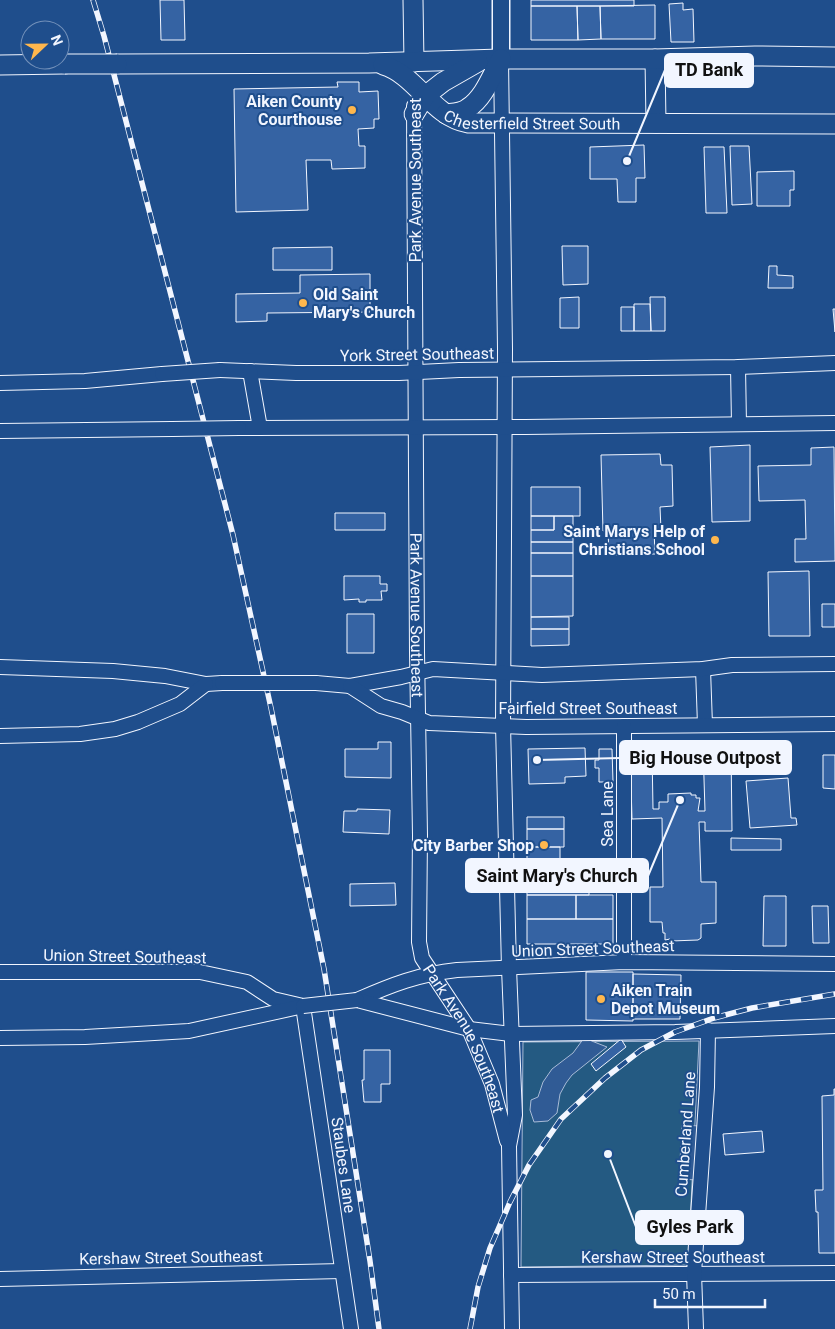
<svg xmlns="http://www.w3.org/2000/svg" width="835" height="1329" viewBox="0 0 835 1329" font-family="Roboto,sans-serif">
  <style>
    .green { fill: #245a82; stroke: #a8bbd7 }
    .parking { fill: #305b95; stroke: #a8bbd7 }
    .building { fill: #3563a3; stroke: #f2f6ff }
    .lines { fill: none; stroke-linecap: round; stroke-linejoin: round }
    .minor-casing { stroke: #f2f6ff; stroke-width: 16 }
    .tertiary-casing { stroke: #f2f6ff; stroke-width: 19 }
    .secondary-casing { stroke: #f2f6ff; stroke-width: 21 }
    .minor { stroke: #1f4e8c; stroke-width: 14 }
    .tertiary { stroke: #1f4e8c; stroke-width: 16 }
    .secondary { stroke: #1f4e8c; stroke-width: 19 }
    .rail-casing { stroke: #f2f6ff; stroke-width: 5.5 }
    .rail { stroke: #1f4e8c; stroke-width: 4; stroke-dasharray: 11; stroke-linecap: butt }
    .minor-bridge-casing { stroke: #f2f6ff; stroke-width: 16; stroke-linecap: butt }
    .secondary-bridge-casing { stroke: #f2f6ff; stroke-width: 21; stroke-linecap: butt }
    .minor-bridge { stroke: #1f4e8c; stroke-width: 14 }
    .secondary-bridge { stroke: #1f4e8c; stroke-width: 19 }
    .poi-dot { fill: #ffb74d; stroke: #1f4e8c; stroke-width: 2 }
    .labels { text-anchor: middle; stroke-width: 4; stroke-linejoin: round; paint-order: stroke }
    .poi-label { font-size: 16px; font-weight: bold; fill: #f2f6ff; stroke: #1f4e8c; text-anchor: end }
    .street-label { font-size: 16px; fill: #f2f6ff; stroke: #1f4e8c }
    .leader { fill: none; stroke: #f2f6ff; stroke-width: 2 }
    .callout-dot { fill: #f2f6ff; stroke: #1f4e8c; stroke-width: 2 }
    .callout { fill: #f2f6ff; stroke: #f2f6ff; stroke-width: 2 }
    .callout-label { font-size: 18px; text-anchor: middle; font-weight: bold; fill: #111 }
  </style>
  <rect width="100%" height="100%" fill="#1f4e8c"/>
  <path class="green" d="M699,1041L688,1265L521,1267L523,1042Z"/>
  <path class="parking" d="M584,1038L607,1047L572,1075L566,1083L560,1094L557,1113L548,1121L534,1122L530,1110L531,1100L538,1097L543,1082L552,1069L573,1053Z
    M682,1125L700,1126L697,1180L679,1179Z"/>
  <path class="building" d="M160,0H184L185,40H161Z
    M531,0H634V6H531Z
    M683,3V10L693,9L694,42H671L669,4Z
    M655,5V39H601L600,6Z
    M531,6H577L578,40H531Z
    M577,6H600L601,39L578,40Z
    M337,82H359V92L378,91L379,119H374V128L358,129L359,146H365V168L332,169L331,160H306L308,210L236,212L234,89L338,87Z
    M644,145L645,178H636V202H618L617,179H590V147Z
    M730,146H749L752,204L732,205Z
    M704,147H724L727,213H706Z
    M794,171V190H790V206H757V172Z
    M562,246H588V284L563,285Z
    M332,247V270H273V248Z
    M769,266H777V275L793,276V288H768Z
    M370,274V312L267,313V321L236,322V294L300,293V275Z
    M579,297V328H560V298Z
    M650,297H665V331H651Z
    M634,304H650L651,331H634Z
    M621,307H634V331H621Z
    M833,309H835V332Z
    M750,445V521L712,522L710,447Z
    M834,447L835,561L795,562V539H806L805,500L759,501L758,466L811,465V448Z
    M660,454L661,465H672L673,506L660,507L661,530H654L655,554L609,555L608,530L603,531L601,455Z
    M531,487H580V516H531Z
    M335,513H385V530H335Z
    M531,516H554V530H531Z
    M554,516H573V542H531V530H554Z
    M531,542H573V553H531Z
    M531,553H573V576H531Z
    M809,571L810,636H769L768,572Z
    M344,576H380V584H387V591H381L382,600H366V602H359V599L344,600Z
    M531,576H573V616L531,617Z
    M822,604H835V627H822Z
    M347,614H374V653H347Z
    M531,617H569V629H531Z
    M531,629H569V645L531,646Z
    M378,742H391V778L345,777V749H378Z
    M703,747H731L732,831H705V822H699L701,882H716V923L701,924V938L698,940L671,941L670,939L665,940V933H663L662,922H650V887H663L662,818L632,819L630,750H652L653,809H659V802H668V794L691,793V795H696V798H700L698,811H705Z
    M585,748L586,776L565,777V783L529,784L528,749Z
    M599,749H612L613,782H599V768H595V760H599Z
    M823,755H835V789L823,788Z
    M788,778L791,818H796L797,825L750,828L746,781Z
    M357,809L390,810L389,834L343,832L344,811H357Z
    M527,817H564V829H527Z
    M527,829H564V847H527Z
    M731,838L781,839V850H731Z
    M527,847H560V860L527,859Z
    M527,859L589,860V895H527Z
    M395,883L396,905L350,906V884Z
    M527,895H576V919H527Z
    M576,895H613V919H576Z
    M764,896H786V946H763Z
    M812,906H828L829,943H813Z
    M527,919H613V944H527Z
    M586,972H633V1021L586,1020Z
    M633,974L681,975L680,1019H633Z
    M621,1039L626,1047L596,1071L591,1064Z
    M364,1050H390V1084H381V1102H364L362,1080H364Z
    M834,1089H835V1253H819L818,1212H816L815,1190H823L822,1096L834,1095Z
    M762,1131L764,1152L725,1155L723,1134Z"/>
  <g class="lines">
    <g class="minor-casing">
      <g id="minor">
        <path d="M501,60L505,349L503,725L509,968L515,1115L509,1146L512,1329"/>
        <path id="s1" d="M414,106L417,652L420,835L419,942L422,958L469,1029L492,1084L507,1141"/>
        <path d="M738,367L739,424"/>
        <path d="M220,370L296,373H399L459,370L738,367L835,363"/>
        <path d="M250,371L260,428"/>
        <path d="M0,383L85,381L162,374"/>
        <path d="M239,428L525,427L835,423"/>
        <path d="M0,431L172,429"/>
        <path d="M0,667L113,671L165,676L206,684L222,683"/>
        <path d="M703,669L705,725"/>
        <path d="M316,683L350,686L401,677L433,669L542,675L703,669L732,665L835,664"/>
        <path d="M350,686L381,706L402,712L429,723L526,727L835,724"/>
        <path d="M0,736L80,734L115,729L138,722L180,704L206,684"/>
        <path d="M624,962V726"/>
        <path d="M0,972H200L247,982L273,999L303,1006"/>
        <path d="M357,1000C391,985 419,974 457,970L624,962L835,964"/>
        <path d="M357,1000L469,1029L511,1034L675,1032L835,1026"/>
        <path d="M303,1006L351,1329"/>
        <path d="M0,1038L85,1037L189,1031L299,1007"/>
        <path d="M511,1275L835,1273"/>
        <path d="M0,1279L342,1271"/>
        <path d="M696,1329L694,1273L707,1087L708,1030"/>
      </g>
    </g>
    <g class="tertiary-casing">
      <path id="tertiary" d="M501,59V0"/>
    </g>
    <g class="secondary-casing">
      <g id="secondary">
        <path d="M413,0L414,62"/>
        <path d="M655,59L656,123"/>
        <path d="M117,64L369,63L501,59H655L755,56L835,57"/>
        <path d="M0,65L65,64"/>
        <path id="s2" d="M383,65C417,75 431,116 468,123L835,124"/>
        <path d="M414,114L425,96L443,82L478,62"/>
        <path d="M446,114C453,113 462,113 468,108C484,98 492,75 501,59"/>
      </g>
    </g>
    <use href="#minor" class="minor"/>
    <use href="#tertiary" class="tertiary"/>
    <use href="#secondary" class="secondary"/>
    <g class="rail-casing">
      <path id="rail" d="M93,0L104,36L233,535L271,708L324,969L370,1261L379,1329
        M470,1329L478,1287L490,1248L510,1202L529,1165L561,1119L605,1078L641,1050L675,1032L714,1018L752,1008L835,994"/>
    </g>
    <use href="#rail" class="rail"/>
    <g class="minor-bridge-casing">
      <path id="minor-bridge" d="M162,374L220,370
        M172,429L239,428
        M222,683H316
        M303,1006L357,1000"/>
    </g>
    <g class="secondary-bridge-casing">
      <path id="secondary-bridge" d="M65,64H117"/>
    </g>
    <use href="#minor-bridge" class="minor-bridge"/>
    <use href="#secondary-bridge" class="secondary-bridge"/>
  </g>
  <g class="poi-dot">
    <circle cx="352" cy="110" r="5"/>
    <circle cx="303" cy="303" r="5"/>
    <circle cx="715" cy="540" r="5"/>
    <circle cx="544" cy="845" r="5"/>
    <circle cx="601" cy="999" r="5"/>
  </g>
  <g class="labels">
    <g class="poi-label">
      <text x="342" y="107">Aiken County<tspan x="342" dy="18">Courthouse</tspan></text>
      <text x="313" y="300" text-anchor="start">Old Saint<tspan x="313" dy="18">Mary's Church</tspan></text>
      <text x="705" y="537">Saint Marys Help of<tspan x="705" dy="18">Christians School</tspan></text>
      <text x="534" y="851">City Barber Shop</text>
      <text x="611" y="996" text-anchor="start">Aiken Train<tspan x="611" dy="18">Depot Museum</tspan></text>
    </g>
    <g class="street-label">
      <text dy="6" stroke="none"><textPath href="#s2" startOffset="168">Chesterfield Street South</textPath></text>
      <text transform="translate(415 180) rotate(-90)" y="6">Park Avenue Southeast</text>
      <text transform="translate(417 354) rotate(-1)" y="6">York Street Southeast</text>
      <text dy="6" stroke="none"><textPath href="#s1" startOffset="509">Park Avenue Southeast</textPath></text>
      <text x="588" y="714">Fairfield Street Southeast</text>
      <text transform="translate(607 814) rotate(-90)" y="6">Sea Lane</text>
      <text transform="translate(593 948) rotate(-2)" y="6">Union Street Southeast</text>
      <text transform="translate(125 956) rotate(1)" y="6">Union Street Southeast</text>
      <text dy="6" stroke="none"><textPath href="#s1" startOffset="944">Park Avenue Southeast</textPath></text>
      <text transform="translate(685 1134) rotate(-86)" y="6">Cumberland Lane</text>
      <text transform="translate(344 1165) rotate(82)" y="6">Staubes Lane</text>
      <text transform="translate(171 1257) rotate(-1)" y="6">Kershaw Street Southeast</text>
      <text x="673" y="1263">Kershaw Street Southeast</text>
    </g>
  </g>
  <path class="leader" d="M627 161L665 70M537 760L620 758M680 800L648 876M608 1154L636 1227"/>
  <g class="callout-dot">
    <circle cx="627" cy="161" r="5"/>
    <circle cx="537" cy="760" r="5"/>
    <circle cx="680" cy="800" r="5"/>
    <circle cx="608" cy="1154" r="5"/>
  </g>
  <g class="callout">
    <rect x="665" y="54" width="88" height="33" rx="5"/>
    <rect x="620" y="741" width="171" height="33" rx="5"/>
    <rect x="466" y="859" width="182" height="33" rx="5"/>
    <rect x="636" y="1211" width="107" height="33" rx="5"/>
  </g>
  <g class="callout-label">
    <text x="709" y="76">TD Bank</text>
    <text x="705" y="764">Big House Outpost</text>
    <text x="557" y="882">Saint Mary's Church</text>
    <text x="690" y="1233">Gyles Park</text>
  </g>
  <g transform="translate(45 45) rotate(68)"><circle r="24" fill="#1f4e8c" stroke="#7391ba"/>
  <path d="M0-4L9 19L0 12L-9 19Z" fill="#ffb74d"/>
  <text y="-8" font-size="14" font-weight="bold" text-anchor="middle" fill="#f2f6ff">N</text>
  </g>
  <path d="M655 1299v8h110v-8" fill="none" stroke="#f2f6ff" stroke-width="2.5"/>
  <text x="662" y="1299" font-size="15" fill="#f2f6ff" stroke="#1f4e8c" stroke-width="4" paint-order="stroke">50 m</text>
</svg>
